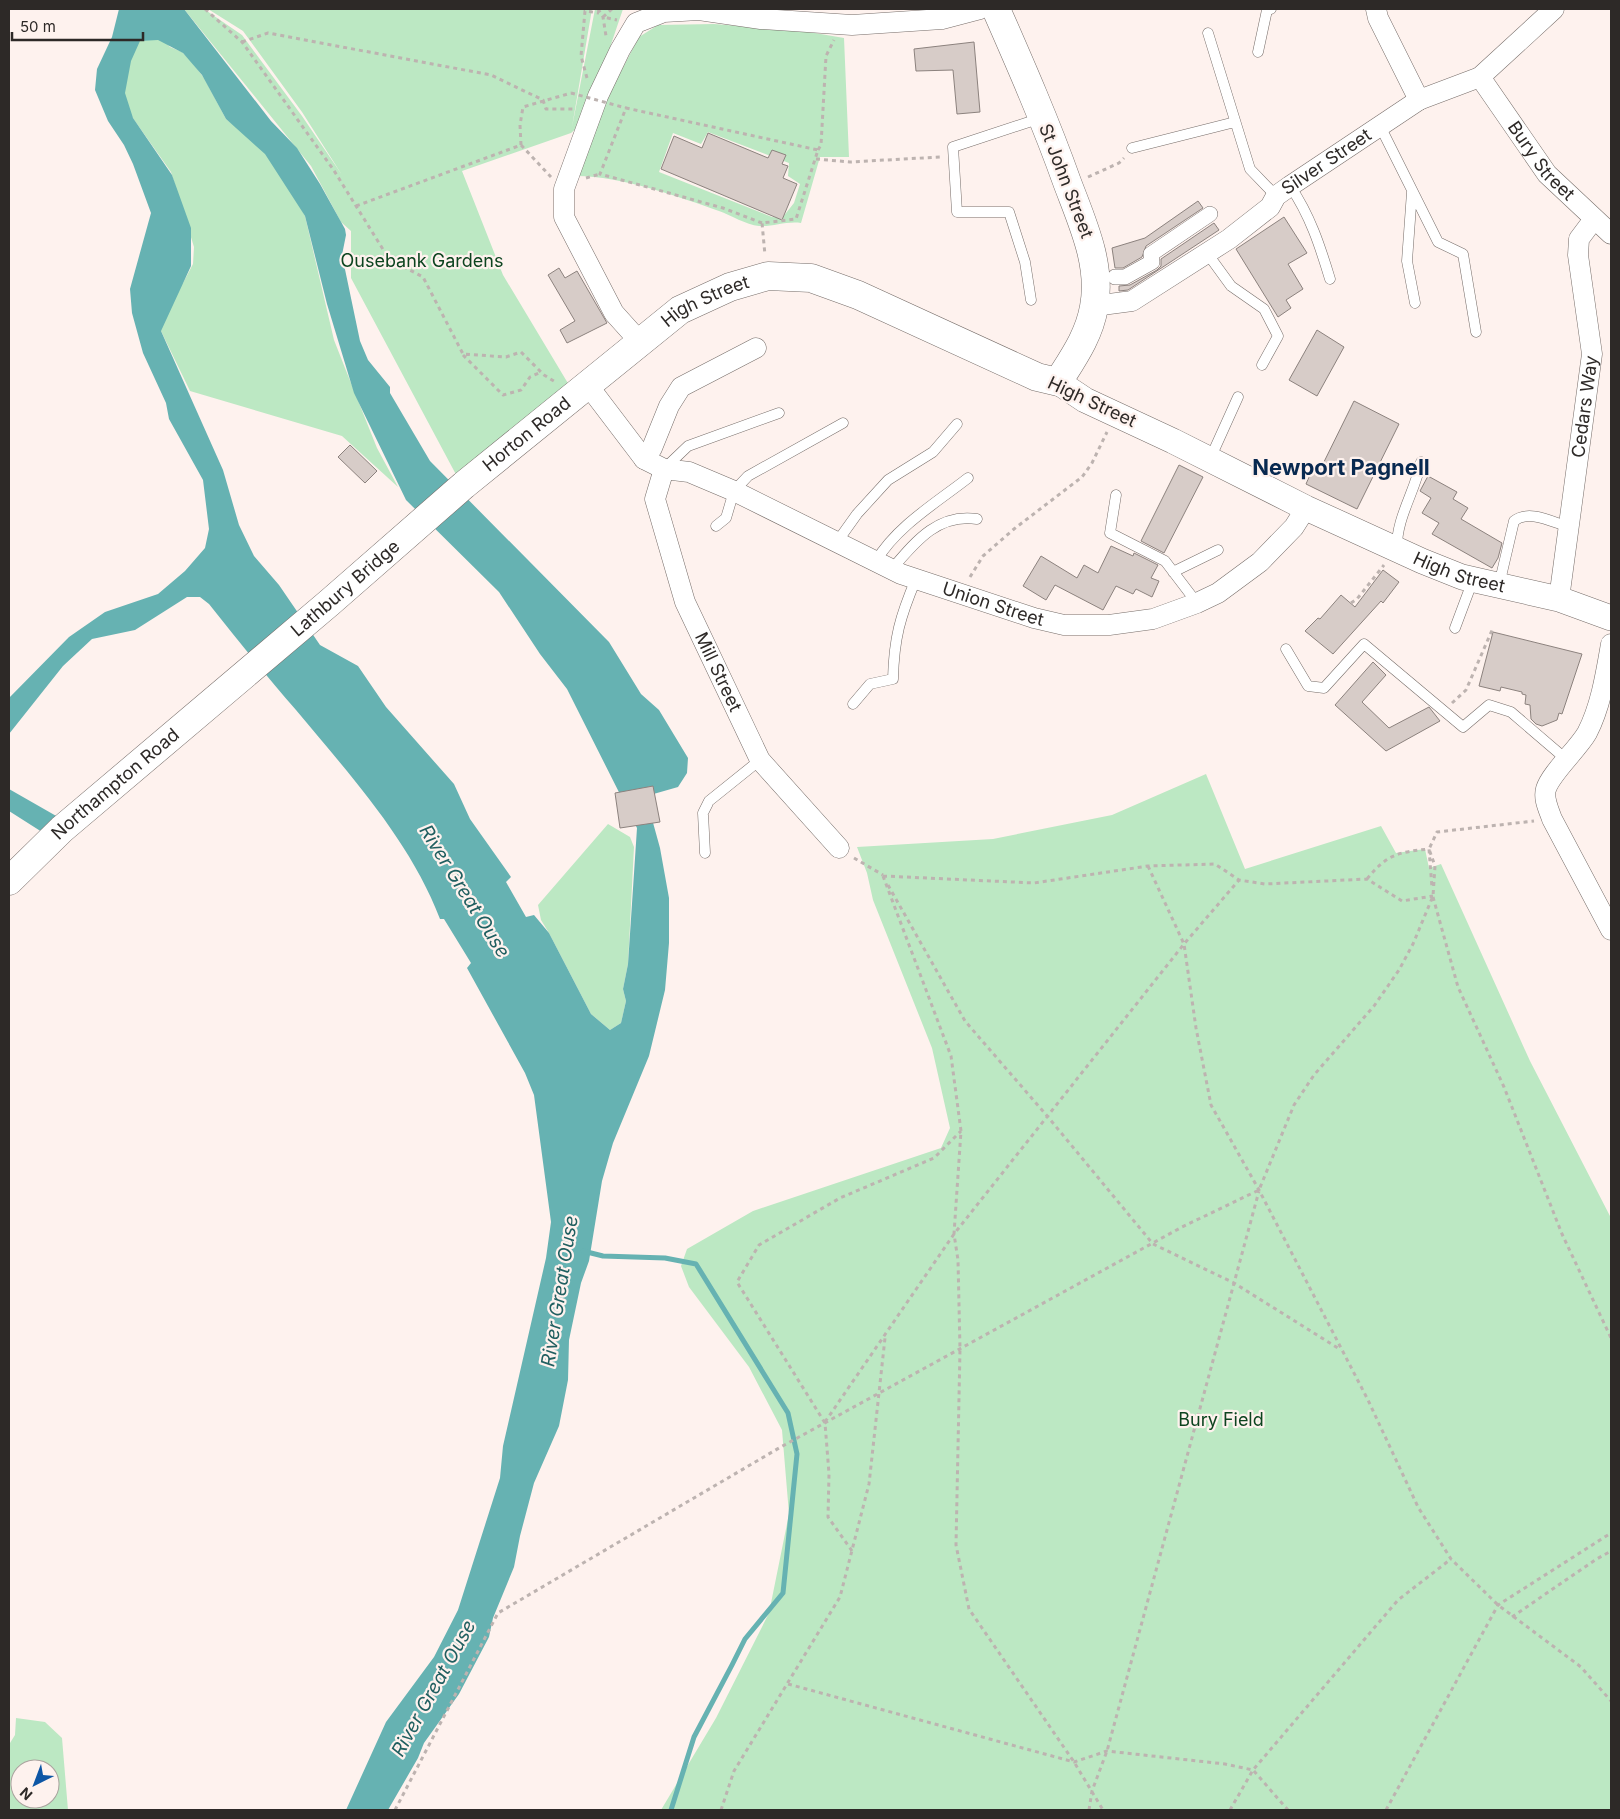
<svg xmlns="http://www.w3.org/2000/svg" width="1620" height="1819" viewBox="0 0 1620 1819" font-family="Inter,sans-serif">
  <style>
    .green { fill: #bce8c3; fill-rule: evenodd }
    .water { fill: #66b2b2; fill-rule: evenodd }
    .lines { fill: none; stroke-linecap: round; stroke-linejoin: round }
    .stream { stroke: #66b2b2; stroke-width: 5 }
    .building { fill: #d7ccc8; stroke: #8c827e }
    .service-casing { stroke: #766d69; stroke-width: 11 }
    .pedestrian-casing { stroke: #766d69; stroke-width: 16 }
    .minor-casing { stroke: #766d69; stroke-width: 21 }
    .tertiary-casing { stroke: #766d69; stroke-width: 26 }
    .secondary-casing { stroke: #766d69; stroke-width: 29 }
    .path { stroke: #bdb3b0; stroke-width: 3; stroke-dasharray: 4 4; stroke-linecap: butt }
    .service { stroke: #fff; stroke-width: 10 }
    .pedestrian { stroke: #fff; stroke-width: 15 }
    .minor { stroke: #fff; stroke-width: 20 }
    .tertiary { stroke: #fff; stroke-width: 25 }
    .secondary { stroke: #fff; stroke-width: 28 }
    .path-bridge { stroke: #bdb3b0; stroke-width: 3; stroke-dasharray: 4 4; stroke-linecap: butt }
    .labels { text-anchor: middle; stroke-width: 4.5; stroke-linejoin: round; paint-order: stroke }
    .street-label { font-size: 18px; fill: #2d2927; stroke: #fef2ee }
    .park-label { font-size: 18px; fill: #0c441f; stroke: #fef2ee }
    .water-label { font-size: 19px; font-style: italic; fill: #205f60; stroke: #fef2ee }
    .district-label { font-size: 22px; font-weight: bold; fill: #082950; stroke: #fef2ee }
  </style>
  <rect width="100%" height="100%" fill="#fef2ee"/>
  <path class="green" d="M184,9H204L242,35L302,116L342,175L302,112L243,31L208,9H592L572,127L595,9H623L585,121L571,133L462,171L503,275L569,385L460,482L351,278V231L341,222L311,166Z
    M714,24L803,31L844,38L849,157H820L801,223C786,221 773,227 759,226C746,225 731,215 719,211C677,196 618,175 574,176L599,113L639,37L658,25ZM708,132L789,163L788,176L800,184L794,203L782,218L772,217L659,172L673,133L701,144Z
    M145,34L159,35L170,47L182,52L192,62L204,78L226,119L276,160L305,216L334,340L345,368L377,448L398,487L342,436L190,391L161,331L158,316L183,283L193,264L194,247L171,172L130,114L124,98L128,56Z
    M1206,774L1245,869L1381,826L1396,853L1425,849L1429,868L1441,864L1530,1061L1611,1218V1810H661L716,1718L769,1613L789,1514L782,1430L749,1367L689,1287L681,1266L687,1249L753,1211L941,1148L950,1128L932,1048L873,900L867,873L857,847L993,839L1112,815Z
    M608,824L630,837L634,847L628,964L623,989L626,1001L621,1023L610,1030L591,1014L549,933L541,920L538,905Z
    M16,1718L45,1722L62,1738L68,1810H9V1753L10,1743L15,1735ZM20,1769H50V1799H20Z"/>
  <path class="water" d="M119,9H184L271,121L297,148L320,184L345,229L346,235L342,255L360,341L368,360L390,387V393L430,461L609,642L641,694L659,710L688,758L687,773L678,787L650,795L652,819L660,848L669,898V943L665,990L649,1056L613,1143L602,1181L589,1261L581,1283L569,1340L568,1380L559,1426L534,1483L520,1536L514,1567L493,1618L489,1637L459,1694L424,1743L418,1758L388,1810H346L386,1722L434,1657L458,1610L500,1478L503,1446L546,1258L551,1222L534,1095L525,1073L467,968L471,963L444,919H440C410,840 349,774 296,710C266,676 238,640 209,604L200,597H187L135,630L92,639L63,666L9,734V698L69,637L105,612L158,594L185,571L205,548L209,529L203,480L169,419L166,403L143,353L132,313L130,289L151,213L133,164L124,145L108,121L95,90L97,69L112,37ZM158,40L183,53L202,75L226,119L265,154L305,216L327,304L354,393L406,500L499,592L540,654L567,689L637,828L628,964L623,989L626,1001L621,1023L610,1030L591,1014L549,933L534,915L526,917L506,882L511,877L470,819L454,784L386,707L358,666L320,645L279,585L254,556L239,525L223,470L161,331L191,266V228L172,175L133,118L125,93L131,61L140,41Z
    M9,789L58,817L42,832L9,811Z"/>
  <g class="lines">
    <path class="stream" d="M583,1251L603,1256L665,1258L696,1264L788,1413L797,1454L783,1593L745,1639L732,1665L694,1737L671,1810"/>
  </g>
  <path class="building" d="M974,42L980,112L957,114L953,70L916,71L914,49Z
    M708,133L768,158L772,150L786,155L782,164L788,166L783,178L797,184L782,220L661,169L674,136L702,148Z
    M1198,201L1203,208L1146,246L1142,257L1123,268H1115L1112,248L1145,238Z
    M1284,217L1307,253L1288,264L1303,289L1286,300L1291,308L1278,317L1236,249Z
    M1214,223L1219,230L1128,290L1119,291V286L1130,285L1157,270L1161,266V259Z
    M559,268L565,278L577,271L607,323L567,343L560,330L575,321L548,275Z
    M1317,330L1344,347L1317,396L1289,380Z
    M1354,401L1399,424L1357,509L1306,484L1312,470L1318,474Z
    M350,445L377,471L365,483L338,457Z
    M1179,465L1203,477L1164,553L1141,541Z
    M1428,476L1457,492L1453,499L1468,508L1461,519L1502,543L1498,558L1492,568L1432,534L1439,523L1422,513L1431,498L1420,491Z
    M1111,546L1133,556L1134,553L1158,565L1151,578L1159,581L1152,597L1136,589L1133,594L1116,586L1103,610L1055,585L1046,600L1023,586L1041,556L1077,578L1084,565L1098,573Z
    M1383,570L1399,582L1383,603L1381,601L1333,654L1305,631L1318,618L1320,619L1341,595L1355,607Z
    M1493,632L1582,654L1562,714L1559,713L1557,720L1542,726L1536,724L1531,719L1530,705L1525,704L1526,695L1522,694V692L1501,687L1500,691L1479,686Z
    M1373,662L1386,675L1362,702L1389,728L1429,707L1440,721L1386,751L1335,705Z
    M653,786L660,822L620,828L615,793Z"/>
  <g class="lines">
    <g class="service-casing">
      <path id="service" d="M1208,33L1250,169L1276,196
        M1258,52L1267,10L1271,9
        M1380,126L1438,242L1463,254L1476,332
        M1132,148L1235,122
        M1290,186C1310,215 1320,246 1330,279
        M1412,192L1407,261L1415,303
        M1207,253L1231,286L1264,309L1278,336L1262,365
        M1031,300L1025,262L1009,212H957L953,147L1041,118
        M1210,459L1238,397
        M665,468L688,446L779,413
        M1116,495L1110,533L1165,561L1197,603
        M716,526L726,518L734,491L748,476L843,423
        M837,542L857,514L888,480L933,452L957,424
        M1397,549C1396,518 1415,492 1421,462
        M876,561C897,526 936,503 968,478
        M892,569C915,542 938,513 977,519
        M1173,572L1218,550
        M1499,585L1514,521C1529,509 1552,522 1569,527
        M1455,628L1473,580
        M1286,649L1308,686L1324,688L1364,644L1463,727L1489,705L1511,712L1567,760
        M853,704L870,684L893,679C894,638 900,617 916,579
        M705,853L703,813L709,801L760,760"/>
    </g>
    <g class="pedestrian-casing">
      <path id="pedestrian" d="M1115,277H1125L1152,262L1151,254L1210,214"/>
    </g>
    <g class="minor-casing">
      <g id="minor">
        <path d="M1376,9L1378,18L1419,100"/>
        <path id="s1" d="M1480,77L1547,174L1611,234"/>
        <path id="s2" d="M1094,306L1132,301L1229,239L1270,207L1276,196L1290,186L1419,100L1480,77L1554,9"/>
        <path d="M640,342L614,313L564,217V189L598,96L620,50L636,23L664,12L699,10L761,19L852,25L942,19L980,9"/>
        <path id="s3" d="M587,384L644,459L664,469L689,472L734,491L901,574L1034,618L1064,625H1109L1153,619L1197,603L1218,593L1260,562L1294,527L1306,508"/>
        <path d="M644,459L652,448L669,406L681,387L756,348"/>
        <path id="s4" d="M664,469L655,499L685,602L760,760L839,848"/>
        <path id="s5" d="M1559,599L1592,354L1578,255L1579,239L1594,219"/>
        <path d="M1611,644C1606,673 1601,706 1587,733C1577,750 1551,773 1546,789C1543,799 1549,810 1552,819L1611,930"/>
      </g>
    </g>
    <g class="tertiary-casing">
      <g id="tertiary">
        <path id="s6" d="M1058,382L1085,400L1173,441L1306,508L1422,561L1462,577L1559,599L1611,618"/>
      </g>
    </g>
    <g class="secondary-casing">
      <g id="secondary">
        <path id="s7" d="M9,881L62,829L329,603L464,485L680,310L730,287L768,276L811,278L858,295L1037,377L1058,382C1073,358 1089,336 1094,307C1102,264 1082,222 1067,182C1046,123 1021,66 996,9"/>
      </g>
    </g>
    <path class="path" d="M205,9L242,42L333,169L389,259L423,277L463,354L506,357L521,352L544,375L557,383
      M598,9L603,17L606,36
      M612,9L603,17L617,20
      M242,42L268,33L491,75L543,100L546,109H575
      M587,78L581,56L585,11L599,13
      M521,145L520,125L523,107L571,93
      M818,150L821,145L826,56L834,40
      M816,159L850,162L940,157
      M1088,177L1119,163L1124,158
      M586,178L600,174
      M356,206L521,145L551,177
      M762,223L723,208L600,174L626,108L818,150L796,219L762,223L765,255
      M463,355L503,395L521,390L530,377L541,372
      M970,577L983,556L1014,529L1082,477L1092,463L1107,432
      M1351,603L1357,599L1384,565
      M1452,703L1466,690L1493,628
      M854,858L883,875
      M1148,866L1184,944L1196,1028L1211,1105L1259,1190L1368,1400L1418,1507L1451,1559L1498,1605L1581,1667L1611,1701
      M883,876L951,1056L961,1131L954,1234L958,1260L960,1349L956,1545L969,1609L1074,1762L1103,1810
      M883,876L1034,883L1148,866L1215,864L1239,880L1265,884L1367,879L1402,901L1433,896
      M1367,879C1387,854 1399,852 1429,849L1432,888
      M888,885L965,1021L1048,1117L1153,1244L1234,1283L1341,1350
      M1433,897L1458,987L1504,1087L1562,1234L1611,1338
      M825,1422L954,1234L1184,944L1239,880
      M852,1551L828,1517L829,1474L825,1423L737,1282L759,1245L840,1198L934,1158L961,1131
      M1512,1617L1595,1560L1611,1551
      M788,1684L1074,1762L1107,1751L1225,1764L1253,1770L1288,1810
      M395,1810L498,1613L779,1448L1182,1227L1259,1190L1294,1105L1314,1075L1374,1006L1399,970L1413,944L1433,896L1435,866L1429,849L1437,832L1534,821
      M721,1810L734,1771L840,1597L869,1484L885,1338
      M1089,1810L1092,1791L1107,1751L1259,1191
      M1230,1810L1253,1770L1398,1600L1451,1559
      M1386,1810L1498,1605L1611,1533"/>
    <use href="#service" class="service"/>
    <use href="#pedestrian" class="pedestrian"/>
    <use href="#minor" class="minor"/>
    <use href="#tertiary" class="tertiary"/>
    <use href="#secondary" class="secondary"/>
    <path class="path-bridge" d="M571,93L626,108"/>
  </g>
  <g class="labels">
    <g class="street-label">
      <text dy="6" stroke="none"><textPath href="#s1" startOffset="104">Bury Street</textPath></text>
      <text dy="6" stroke="none"><textPath href="#s2" startOffset="279">Silver Street</textPath></text>
      <text transform="translate(1066 181) rotate(69)" y="6">St John Street</text>
      <text dy="6" stroke="none"><textPath href="#s7" startOffset="908">High Street</textPath></text>
      <text transform="translate(1092 402) rotate(25)" y="6">High Street</text>
      <text dy="6" stroke="none"><textPath href="#s5" startOffset="194">Cedars Way</textPath></text>
      <text dy="6" stroke="none"><textPath href="#s7" startOffset="684">Horton Road</textPath></text>
      <text dy="6" stroke="none"><textPath href="#s6" startOffset="445">High Street</textPath></text>
      <text dy="6" stroke="none"><textPath href="#s7" startOffset="446">Lathbury Bridge</textPath></text>
      <text dy="6" stroke="none"><textPath href="#s3" startOffset="474">Union Street</textPath></text>
      <text dy="6" stroke="none"><textPath href="#s4" startOffset="216">Mill Street</textPath></text>
      <text dy="6" stroke="none"><textPath href="#s7" startOffset="144">Northampton Road</textPath></text>
    </g>
    <g class="park-label">
      <text x="422" y="267">Ousebank Gardens</text>
      <text x="1221" y="1426">Bury Field</text>
    </g>
    <g class="water-label">
      <text transform="translate(465 891) rotate(58)" y="7">River Great Ouse</text>
      <text transform="translate(559 1291) rotate(-81)" y="7">River Great Ouse</text>
      <text transform="translate(433 1688) rotate(-61)" y="7">River Great Ouse</text>
    </g>
    <g class="district-label">
      <text x="1341" y="475">Newport Pagnell</text>
    </g>
  </g>
  <rect width="1620" height="1819" fill="none" stroke="#2d2927" stroke-width="20"/>
  <g transform="translate(35 1784) rotate(222)"><circle r="24" fill="#fef2ee" stroke="#aaa29e"/>
  <path d="M0-4L9 19L0 12L-9 19Z" fill="#0d56a5"/>
  <text y="-8" font-size="14" font-weight="bold" text-anchor="middle" fill="#2d2927">N</text>
  </g>
  <path d="M12 32v8h131v-8" fill="none" stroke="#2d2927" stroke-width="2.5"/>
  <text x="20" y="32" font-size="15" fill="#2d2927" stroke="#fef2ee" stroke-width="4" paint-order="stroke">50 m</text>
</svg>
